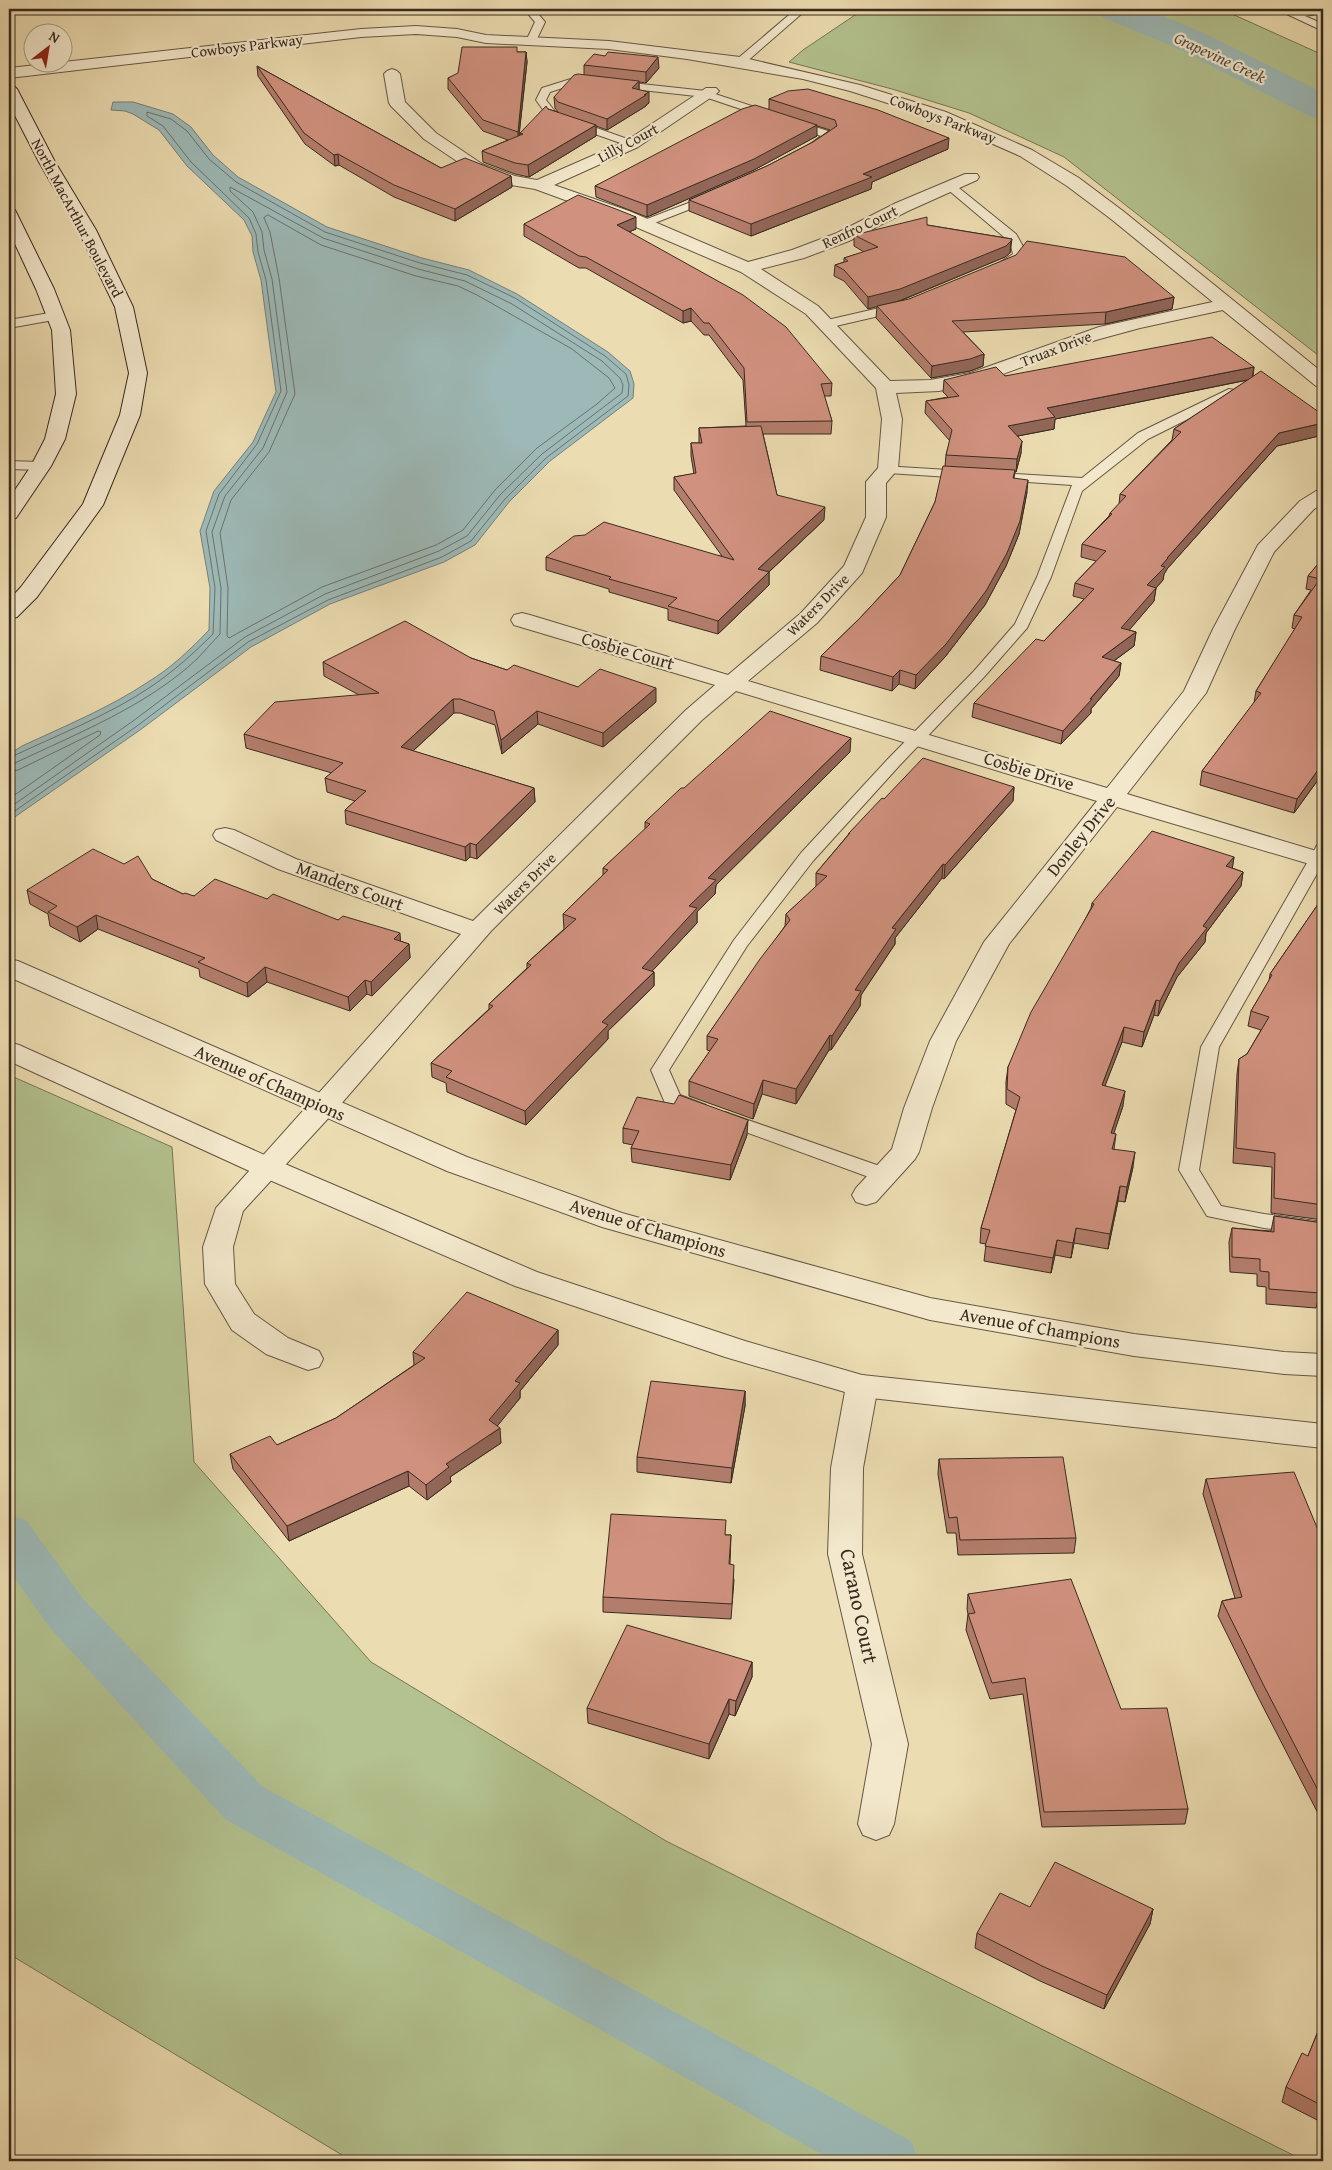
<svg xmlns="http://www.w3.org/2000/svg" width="1332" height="2170" viewBox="0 0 1332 2170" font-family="'Gentium Book Plus',serif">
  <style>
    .green { fill: #b3c28f; stroke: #767657 }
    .water { fill: #9db9b7; stroke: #75807a }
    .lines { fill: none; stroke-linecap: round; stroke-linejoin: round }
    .shore { stroke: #6b726b; stroke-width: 1 }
    .canal { fill: #9db9b7; fill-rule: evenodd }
    .river { fill: #9db9b7; fill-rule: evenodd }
    .service-casing { stroke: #665744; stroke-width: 2 }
    .minor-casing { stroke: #665744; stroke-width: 2 }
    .tertiary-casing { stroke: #665744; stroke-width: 2 }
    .secondary-casing { stroke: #392b1f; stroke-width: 2 }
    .service { fill: #f3e8cc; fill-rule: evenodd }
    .minor { fill: #f3e8cc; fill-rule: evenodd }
    .tertiary { fill: #f3e8cc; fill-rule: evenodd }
    .secondary { fill: #f3e8cc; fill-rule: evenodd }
    .wall { fill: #b37d6c; stroke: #392b1f }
    .shaded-wall { fill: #926658; stroke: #392b1f }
    .building { fill: #d0917e; stroke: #392b1f }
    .labels { text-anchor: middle; stroke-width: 4.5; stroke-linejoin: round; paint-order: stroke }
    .far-street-label { font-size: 15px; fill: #392b1f; stroke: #f3e8cc }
    .far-water-label { font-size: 16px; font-style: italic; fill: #524e45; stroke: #f3e8cc }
    .street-label { font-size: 18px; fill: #392b1f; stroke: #f3e8cc }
    .near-street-label { font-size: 21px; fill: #392b1f; stroke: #f3e8cc }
  </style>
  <rect width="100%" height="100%" fill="#ecdcb1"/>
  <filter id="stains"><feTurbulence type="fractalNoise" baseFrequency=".004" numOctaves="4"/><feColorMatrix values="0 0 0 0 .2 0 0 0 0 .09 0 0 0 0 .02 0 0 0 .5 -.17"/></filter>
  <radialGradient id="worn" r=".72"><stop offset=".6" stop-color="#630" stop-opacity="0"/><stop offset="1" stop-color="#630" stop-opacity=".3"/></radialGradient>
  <path class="green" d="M864,9H1221L1323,55V359L1064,157L969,113L892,89L789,62L803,50Z
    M9,1075L172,1147L194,1462L371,1662L666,1841L1305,2161H352L9,1954Z"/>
  <path class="water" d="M113,102H133L173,114L191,127L213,155L238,177L327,227L422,258L469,270L517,294L608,352L630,371L634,384L633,398L550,461L509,502L475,545L444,562L330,604L251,647L140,730L9,821V754L22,746C65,726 109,708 148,682C171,668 191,649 209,630L210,588L200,531L214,491L253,442L276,392L261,280L253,252L252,236L244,220L187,166L159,130L133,114L125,111L111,110Z"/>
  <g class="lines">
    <path class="shore" d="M268,215L321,245L416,276L458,286L477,295L572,349L609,378L615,388L597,404L537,448L495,490L463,530L436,545L322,587L229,638L227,636L228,588L220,533L231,500L269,452L295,394L279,278L270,232L264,218Z
      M9,758C57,735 108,716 152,686C174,671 194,653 213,634L215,588L206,531L219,494L257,444L281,391L266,280L258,252L256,234L249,218L191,162L163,126L147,116V112L171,119L187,131L209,159L236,182L325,232L420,263L467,275L515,298L605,356L626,374L629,385L628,396L546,458L505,499L471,541L442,557L328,600L248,642L137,726L9,815
      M9,764L15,763C76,734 147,706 197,659C205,651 212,642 220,634L221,588L212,532L225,496L263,448L287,392L272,279L264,250L262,232L253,212L230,191V187L323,238L418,269L465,281L512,304L602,361L620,378L623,385L622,393L542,454L500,495L467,536L439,551L325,594L245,637L133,721L9,808
      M9,772L18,770L98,731L101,732L100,735L9,799"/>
    <path class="canal" d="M9,1515L26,1520L84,1600L263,1787L911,2141L919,2161H834L225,1819L50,1628L9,1570Z"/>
    <path class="river" d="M1097,9H1147L1208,35L1323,93V120L1309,116L1181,50L1102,17Z"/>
    <g class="service-casing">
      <path id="service" d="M524,9H534L545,22L535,43H527L526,41L535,22Z
        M796,9H807L744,64H736V60Z
        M1276,9H1289L1295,12L1323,9V13L1305,16L1323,24V31Z
        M577,77L706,91L834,133L835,135L818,147H810L809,145L821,136L705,97L578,83L550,92L546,100L557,114L636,142L637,144L636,146L632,147L549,118L536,100L542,88Z
        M950,183L954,184L1016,234L1025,250C1023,261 1009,270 998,268L996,265L1013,254L1010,242L946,188L944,186Z
        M712,194L718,197L716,199L647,226L643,227L637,224L639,222Z
        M901,303L907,307L905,310L827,328L821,324L823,321Z
        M55,312L61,316L59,319L9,328V320Z
        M1229,389L1234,390L1236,393L1234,396L1148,439L1082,491L1051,577L1027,628L984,677L899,766L813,861L747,946L669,1070L680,1095L706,1105L708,1109L706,1113L699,1115L665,1103L651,1070L734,940L801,853L887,760L974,671L1015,624L1037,577L1072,485L888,473L883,472L881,469L883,466L1082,478L1138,433Z
        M9,461L41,462L48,466L41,470L9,469Z
        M1323,844V863L1219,1047L1199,1170L1221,1206L1264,1214L1323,1222V1236L1264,1228L1207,1216L1179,1170L1201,1047L1315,849L1317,845Z
        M725,1112L891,1170L894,1175L891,1180L884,1182L877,1180L718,1122L715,1118L718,1114Z"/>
    </g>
    <g class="minor-casing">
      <path id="minor" d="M392,69L397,71L400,74L405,102L436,133L482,164L515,176L537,180L626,141L706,88H716L719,91L716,94L638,147L554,185L629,211L748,262L792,250L837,233L896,203L965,174H977L979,177L977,180L908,211L849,241L804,258L761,269L818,306L890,381L930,380L970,373L1099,327L1226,299L1232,300L1235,304L1232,308L1140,328L1096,340L981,382L939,391L896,393L902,419L898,469L886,483V517L862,573L817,623L748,681L1107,788L1184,691L1213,629L1258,545L1300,501L1316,491L1323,489V504L1314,509L1274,552L1235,629L1206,693L1127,794L1323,853V868L1117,807L1009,944L956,1041L932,1108L919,1152L915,1159L876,1202L866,1205L856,1202L852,1195L856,1188L892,1149L904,1108L930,1041L984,942L1097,801L736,691L702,720L491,931L334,1112L243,1211L233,1247L235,1284L254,1314L288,1338L319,1351L323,1359L319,1367L308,1370L266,1354L232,1330L205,1284L203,1247L216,1208L461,934L278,869L216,840L213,835L216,830L225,828L234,830L296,859L473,921L686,710L715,685L514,625L511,620L514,615L522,613L530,615L728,675L801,613L844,566L866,517V482L878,468L882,419L876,388L806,314L741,272L617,219L535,189L505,184L470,170L424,139L391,106L389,103L384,74L387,71Z
        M862,1375L873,1378L878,1386L863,1468L862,1554L908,1744L894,1824L889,1835L876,1840L863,1835L858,1824L872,1744L828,1554L831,1468L846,1386L851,1378Z"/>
    </g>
    <g class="tertiary-casing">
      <path id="tertiary" d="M416,26L457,29L486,35L609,41L740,57L860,85L946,112L1032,150L1079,178L1123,211L1323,373V388L1316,386L1111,219L1067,186L1020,156L934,118L850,91L803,79L687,59L609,49L486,43L457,37L416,34L361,37L9,78V68L361,29Z
        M9,959L18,961L467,1157L622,1213L930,1298L1134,1334L1284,1352L1323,1354V1376L1284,1374L1134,1356L930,1320L602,1227L447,1171L9,977Z
        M9,1042L19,1045L278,1161L537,1272L745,1341L862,1375L1323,1424V1448L862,1397L725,1357L515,1286L258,1175L9,1061Z"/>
    </g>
    <g class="secondary-casing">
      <path id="secondary" d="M9,84L14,86L17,89L55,162L96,230L133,307L147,373L140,415L103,505L37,597L17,617L9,619V600L21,587L83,504L120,415L129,373L115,307L78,230L39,162L9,104Z
        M9,209L15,210L17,214L54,289L70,330L76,394L65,439L51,466L16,518L9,520V499L31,466L45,439L56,394L52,330L36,289L9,231Z"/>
    </g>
    <use href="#service" class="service"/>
    <use href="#minor" class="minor"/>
    <use href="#tertiary" class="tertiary"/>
    <use href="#secondary" class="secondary"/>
  </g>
  <path class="wall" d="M517,52H526L527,62L519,136L520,135V133L548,109L558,112L555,108L554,97L584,75V65L659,68L646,83L639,82V89L649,103L646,105V106L607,130L596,126V136L529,177L515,174L483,162L482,151L508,140L483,131L448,89V78Z
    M257,66L441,168L511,176L512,187L455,221L394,197L339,165L335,166L305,144L258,76Z
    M769,99L948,149L872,182L871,189L751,236L689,211V200L767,166L813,142L830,130L814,125L817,136L754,170L647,217L596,197L595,186L769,109Z
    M524,224L636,229L629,232L832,383L831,396H824L832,421L831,434H763L777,495L824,520L769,572V585L718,634L668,620V609L609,592V589L546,570V557L722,556L674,490V477L694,474L691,456V443H699V428L746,426L743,380L709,335H704L691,321L683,323L586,268H579L524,236Z
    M927,225L1012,239L1010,253L1005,257L900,301L1174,297L1172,309L1105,324L963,332L984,354L983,366L970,371L931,378L876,318L877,306L868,309L844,281L834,276L835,265L844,262V258L864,252L854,246V235Z
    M1254,367L1253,377L1323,415V435L1277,446L1167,569L1166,571L1164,574L1163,580L1156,588L1154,601L1129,630L1136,632L1134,646L1114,661L1121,663L1119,676L1091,709V713L1061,744L972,717L974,703L1044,641L1084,599L1073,596L1075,583L1096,561L1081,557L1082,544L1109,516L1110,513L1119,504L1120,494L1172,440L1174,429L1248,380L1055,419L1054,429L1018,436L1021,453L1016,472H1015L1014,478L1027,492L1019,534L1006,566L985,605L945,657L915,689L899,684L892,691L820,670L821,656L860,618L900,575L935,502L945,466L946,455L950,441L925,413L926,401L948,397L943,392L944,380L1005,376Z
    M1323,558V773L1294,813L1200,785L1202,771L1254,703L1256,691L1295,629L1292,628L1294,615L1311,590L1306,589L1308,576Z
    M471,658L507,670L578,687L656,702L603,747L538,724L502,754L495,725L460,713H454L413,751L534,788L535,802L477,859L470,857L466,861L346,824L345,810L355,801L327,792L325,778L332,773L246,748L244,734L359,695L324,676L323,662Z
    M850,752L716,885L715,894L697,912V923L652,971L654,972V986L608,1031V1039L526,1125L447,1092L446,1083L432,1077L431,1063L489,1009V1004L527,968V963L564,929L563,914L603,875V868L645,830V822L684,788Z
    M1014,787L1013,801L944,879L942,878L895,938V944L861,995L860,1006L831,1050H829L796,1104L762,1094L753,1119L689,1096V1081L710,1051L707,1050V1036L785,926L786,914L816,887V873L848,835L849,833L884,799Z
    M1234,857L1232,868L1243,872L1241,886L1206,933L1205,942L1177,977L1158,1016L1154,1015L1142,1047L1122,1042L1105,1085L1123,1106L1113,1134H1116L1114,1149L1133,1167L1125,1202L1118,1201L1108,1249L1074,1243L1071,1258L1055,1255L1051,1273L984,1261L986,1244L980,1243L981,1228L1016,1110L1006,1104V1082L1008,1067L1091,908L1092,903Z
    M152,879L183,894L194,896L267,899L338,920L409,944L410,958L372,996L367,994L350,1011L267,982L248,997L200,977L199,969L98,929L80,942L50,926L48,914L30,904L27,890Z
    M1323,897V1220L1271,1213L1272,1167L1233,1163L1237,1074L1239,1059L1247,1054L1261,1030L1248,1026L1251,1011L1269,981L1270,974Z
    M623,1128L747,1135L730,1180L632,1162L631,1148L633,1145L623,1143Z
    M1274,1216L1323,1223V1297L1319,1296L1316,1308L1266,1304V1287L1257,1286V1274L1230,1272L1229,1242L1232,1228L1271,1231Z
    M558,1330V1345L520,1391V1398L497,1426L501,1443L450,1477L451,1482L427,1500L409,1486L289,1541L233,1469L230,1454L277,1445L336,1418L414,1365L413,1352Z
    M745,1391V1406L731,1483L637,1472V1457Z
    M939,1459L1076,1538L1074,1553L958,1555L956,1533H947L938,1474Z
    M1206,1479L1323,1542V1823L1259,1699L1218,1616L1222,1601L1235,1598L1203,1494Z
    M725,1535H731L730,1564L734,1580L731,1619L603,1612V1597Z
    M968,1594L1121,1709L1188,1809L1185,1824L1042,1827L1023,1694L990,1699L966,1630L968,1614L967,1609Z
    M752,1662V1677L735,1716L729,1714L709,1759L588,1723L587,1708Z
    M1030,1907L1153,1909L1150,1924L1104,2009L1040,1981L975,1948L977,1933Z
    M1323,2019V2123L1282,2102L1286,2087L1308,2056Z"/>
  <path class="shaded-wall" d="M526,52L527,62L518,143V132Z
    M658,57L659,68L646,83V72Z
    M639,81V92L632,88Z
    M649,92V103L646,105V106L607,130V119Z
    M596,125V136L529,177L528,165Z
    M817,125V136L754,170L647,217V205Z
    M949,138L948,149L872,182L871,189L751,236V224L863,174Z
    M338,154L339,165L335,166L334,155Z
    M511,176L512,187L455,221V209Z
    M636,217V229L617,237V225Z
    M1011,241L1010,253L1005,257L899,301L868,309V297Z
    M1174,297L1172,309L1105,324L1106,312Z
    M691,308V321L683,323V311Z
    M984,354L983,366L970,371L931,378L932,366Z
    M1254,367L1252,379L1055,419L1054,429L1007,438L1008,426L1047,408Z
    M1323,423V435L1277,446L1167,569L1166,571L1164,574L1163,580L1156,588L1154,601L1120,641L1121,628L1147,585L1167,558L1279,433Z
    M1022,441L1021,453L1016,472L1017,459Z
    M1028,480L1027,492L1019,534L1006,566L985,605L945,657L915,689L916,675Z
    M825,507L824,520L758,582V569Z
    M769,572V585L718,634V621Z
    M1136,632L1134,646L1100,671L1102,657Z
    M1121,663L1119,676L1091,709V713L1061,744L1063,731Z
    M900,670L899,684L892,691L893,677Z
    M656,688V702L603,747V733Z
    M453,699L454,713L402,761L401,747Z
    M537,711L538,724L502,754L501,740Z
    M851,738L850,752L716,885L715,894L697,912V923L642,982V968L708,878Z
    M1323,763V773L1294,813L1297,799Z
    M1014,787L1013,801L944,879L945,865Z
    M534,788L535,802L477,859L476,845Z
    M470,843V857L466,861L465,847Z
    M1234,857L1232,871L1226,866Z
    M943,864L942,878L895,938V944L861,995L860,1006L831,1050L832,1036L855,990L892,928Z
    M1243,872L1241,886L1206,933L1205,942L1177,977L1158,1016L1160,1001L1179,963L1203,926Z
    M96,915L98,929L80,942L77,927Z
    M400,933L401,948L394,939Z
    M409,944L410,958L372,996L371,982Z
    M265,967L267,982L248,997L247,983Z
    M654,972V986L608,1031V1039L526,1125L525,1111L602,1022Z
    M365,980L367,994L350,1011L348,997Z
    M1156,1000L1154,1015L1142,1047L1144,1032Z
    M1124,1027L1122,1042L1100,1099L1102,1085Z
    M830,1035L829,1050L796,1104V1089Z
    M763,1080L762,1094L753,1119L754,1104Z
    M1125,1091L1123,1106L1109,1148L1111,1133Z
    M748,1120L747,1135L730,1180L731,1165Z
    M1135,1152L1133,1167L1125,1202L1127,1187Z
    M1120,1186L1118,1201L1108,1249L1110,1234Z
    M1076,1228L1074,1243L1071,1258L1073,1243Z
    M1057,1240L1055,1255L1051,1273L1053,1258Z
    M558,1330V1345L520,1391V1398L490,1435L500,1428L501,1443L450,1477L451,1482L427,1500L426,1485L489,1420L515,1381Z
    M745,1391V1406L731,1483L732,1468Z
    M408,1471L409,1486L289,1541L287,1526Z
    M752,1662V1677L735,1716L736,1701Z
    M729,1699V1714L709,1759V1744Z
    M1153,1909L1150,1924L1104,2009L1107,1995Z"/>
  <path class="building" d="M462,47H517V52H526L518,132L483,120L448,78L458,73Z
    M608,52L658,57L646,72L584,65L594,54L605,56Z
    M257,66L441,168L465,158L511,176L455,209L394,185L338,154L334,155L304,133Z
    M578,74L639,81L632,88L649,92L644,95H646L607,119L558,102L554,97L574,75Z
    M808,89L878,110L949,138L863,174L872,177L751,224L689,200L767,166L813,142L837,126L835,120L769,99L788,91Z
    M755,105L817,125L754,159L647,205L595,186L742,109Z
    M546,106L548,109L596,125L528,165L515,163L482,151L523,134L520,133Z
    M578,195L616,209L636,217L617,225L743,295L786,327L832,383L821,384L832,421L747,422L744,368L709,323H704L691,308L683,311L586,257L579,256L524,224Z
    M927,217V225L1012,239L1011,241L1006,246L900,289L868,297L844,270L835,265L848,261L844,258L878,247L854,235Z
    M1027,241L1125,257L1174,297L1106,312L952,321L984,354L970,359L932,366L877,306L909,299L1016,255Z
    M1212,337L1254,367L1047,408L1055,417L1008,426L1022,441L1017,459L946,455L952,430L926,401L959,396L944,380L996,367L1005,376Z
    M1261,371L1323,415V423L1279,433L1167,558H1168L1161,566L1165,567L1147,585L1156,588L1121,628L1136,632L1102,657L1121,663L1090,699H1092L1063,731L974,703L1036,639L1044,641L1094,589L1075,583L1106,551L1082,544L1112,514L1110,513L1126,496L1120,494L1181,432L1174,429Z
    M761,426L777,495L825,507L758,569L769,572L718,621L668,606L677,598L609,579L611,577L546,557L574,536L585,535L604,522L734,560L674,477L696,473L691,443H702L699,428Z
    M943,466L1015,470L1013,478L1028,480L1020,521L1007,553L986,591L946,644L916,675L900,670L893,677L821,656L860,618L900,575L935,502Z
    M1323,558V763L1297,799L1202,771L1261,693L1256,691L1302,617L1294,615L1320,579L1308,576Z
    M405,621L471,658L507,670L514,665L578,687L600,669L656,688L603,733L537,711L501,740L494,711L460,699H453L401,747L534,788L476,845L470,843L465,847L345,810L366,791L325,778L343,763L244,734L275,702L379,693L323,662Z
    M770,711L851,738L708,878L716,880L689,906L697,908L642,968L654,972L602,1022L608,1025L525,1111L446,1077L452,1071L431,1063L493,1006L489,1004L531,965L527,963L576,919L563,914L608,870L603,868L650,824L645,822L681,788H684Z
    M923,758L1014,787L945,865L943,864L892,928L896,929L855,990L861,991L832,1036L830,1035L796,1089L763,1080L754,1104L689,1081L718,1039L707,1036L760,959L790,920L786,914L827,876L816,873L850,833H849L882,798L884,799Z
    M1152,831L1234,857L1226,866L1243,872L1203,926L1207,928L1179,963L1160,1001L1156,1000L1144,1032L1124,1027L1102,1085L1125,1091L1111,1133L1116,1134L1112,1149L1135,1152L1127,1187L1120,1186L1110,1234L1076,1228L1073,1243L1057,1240L1053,1258L985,1246L990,1230L981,1228L1020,1097L1007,1089L1008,1067L1031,1012L1094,904L1092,903Z
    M93,849L124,864L138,856L152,879L183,894L185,893L194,896L215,879L267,899L273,894L338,920L343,916L400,933L394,939L409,944L371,982L365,980L348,997L265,967L247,983L198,962L205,958L96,915L77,927L48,912L57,906L27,890Z
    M1323,897V1205L1274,1198L1275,1153L1236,1148L1239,1059L1247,1054L1269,1017L1251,1011L1272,975L1270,974Z
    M679,1095L748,1120L731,1165L631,1148L639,1131L623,1128L637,1097L674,1104Z
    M1274,1216L1323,1223V1281H1319L1320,1293L1269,1289V1272L1260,1271V1259L1232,1257V1228L1274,1232Z
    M467,1292L558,1330L515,1381L520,1383L489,1420L500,1428L446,1464L449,1467L426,1485L408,1471L287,1526L230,1454L270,1436L277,1445L336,1418L425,1358L413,1352Z
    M651,1381L745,1391L732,1468L637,1457Z
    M1063,1457L1076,1538L960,1540L957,1517L949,1518L939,1459Z
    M1294,1472L1323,1542V1800L1263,1684L1222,1601L1242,1597L1206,1479Z
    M611,1514L726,1520L725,1535H731L729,1564L734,1565L732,1604L603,1597Z
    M1071,1579L1121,1709L1167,1708L1188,1809L1044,1812L1025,1678L992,1683L968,1614L975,1613L968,1594Z
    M627,1625L752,1662L736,1701L729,1699L709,1744L587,1708Z
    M1055,1862L1153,1909L1107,1995L1042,1966L977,1933L1000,1893L1030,1907Z
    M1323,2019V2106L1286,2087L1302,2053L1308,2056Z"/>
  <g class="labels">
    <g class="far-street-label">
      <text transform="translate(247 46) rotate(-7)" y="5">Cowboys Parkway</text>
      <text transform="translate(943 119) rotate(21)" y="5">Cowboys Parkway</text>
      <text transform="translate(628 143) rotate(-28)" y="5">Lilly Court</text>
      <text transform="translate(77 218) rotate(62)" y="5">North MacArthur Boulevard</text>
      <text transform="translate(860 227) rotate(-25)" y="5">Renfro Court</text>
      <text transform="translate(1056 349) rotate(-21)" y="5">Truax Drive</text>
      <text transform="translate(818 605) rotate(-45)" y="5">Waters Drive</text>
      <text transform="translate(525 884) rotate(-45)" y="5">Waters Drive</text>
    </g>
    <g class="far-water-label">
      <text transform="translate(1220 57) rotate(25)" y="6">Grapevine Creek</text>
    </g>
    <g class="street-label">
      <text transform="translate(628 651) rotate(16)" y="6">Cosbie Court</text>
      <text transform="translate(1029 771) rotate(17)" y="6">Cosbie Drive</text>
      <text transform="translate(1081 836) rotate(-51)" y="6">Donley Drive</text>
      <text transform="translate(350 886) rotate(20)" y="6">Manders Court</text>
      <text transform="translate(270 1083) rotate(24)" y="6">Avenue of Champions</text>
      <text transform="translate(648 1228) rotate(17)" y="6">Avenue of Champions</text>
      <text transform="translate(1040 1328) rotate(10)" y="6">Avenue of Champions</text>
    </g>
    <g class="near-street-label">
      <text transform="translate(859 1606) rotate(78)" y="7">Carano Court</text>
    </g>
  </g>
  <rect width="1332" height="2170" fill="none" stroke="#ecdcb1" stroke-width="30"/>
  <rect x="10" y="10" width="1312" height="2150" fill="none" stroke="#392b1f" stroke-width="2.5"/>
  <rect x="15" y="15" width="1302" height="2140" fill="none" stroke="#392b1f"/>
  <g transform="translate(48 48) rotate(31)"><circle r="24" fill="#f3e8cc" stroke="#a99c87"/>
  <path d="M0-4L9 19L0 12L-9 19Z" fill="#8f2418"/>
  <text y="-8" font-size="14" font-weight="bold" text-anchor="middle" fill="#392b1f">N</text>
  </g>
  <rect width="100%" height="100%" filter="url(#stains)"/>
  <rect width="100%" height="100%" fill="url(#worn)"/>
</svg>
